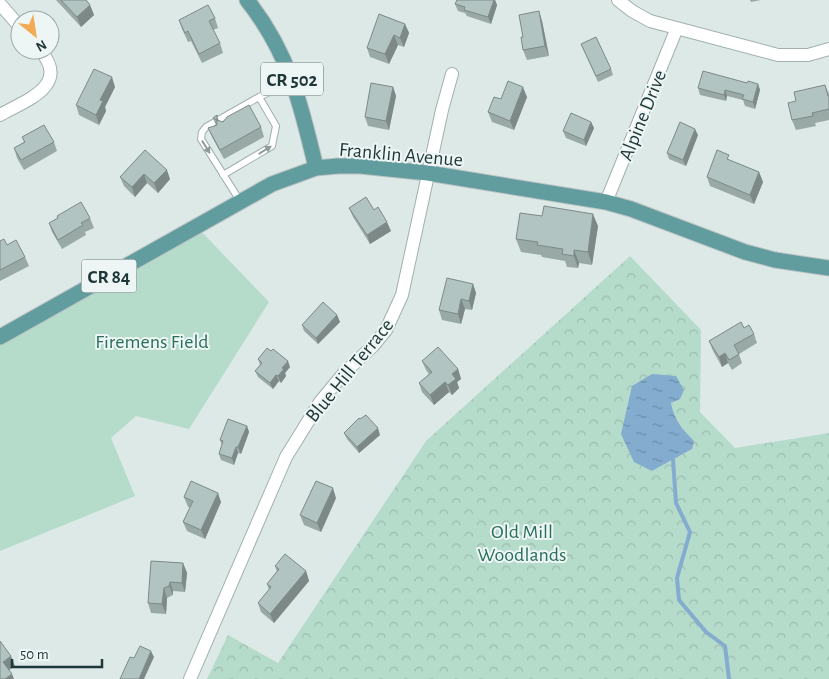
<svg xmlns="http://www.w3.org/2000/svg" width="829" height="679" viewBox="0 0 829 679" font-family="'Alegreya Sans',sans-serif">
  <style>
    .forest { fill: url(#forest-crowns); fill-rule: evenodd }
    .green { fill: #b5dbcb }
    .water { fill: url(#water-ripples) }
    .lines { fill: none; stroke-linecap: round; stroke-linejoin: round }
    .stream { stroke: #84accf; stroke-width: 4 }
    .lane-casing { stroke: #a0b0af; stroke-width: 8 }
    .street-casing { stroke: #a0b0af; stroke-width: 14 }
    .primary-casing { stroke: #bcc3c3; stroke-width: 17 }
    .lane { stroke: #fff; stroke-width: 6 }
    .street { stroke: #fff; stroke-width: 12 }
    .primary { stroke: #619c9f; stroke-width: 15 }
    .wall { fill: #99a9a6 }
    .shaded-wall { fill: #7d8987 }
    .building { fill: #b2c4c1; stroke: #7d8987 }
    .oneway { fill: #8f9b9c }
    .labels { text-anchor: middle; stroke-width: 4; stroke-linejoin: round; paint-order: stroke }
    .shield { fill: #edf6f4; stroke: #5d7070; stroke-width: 1 }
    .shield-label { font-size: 19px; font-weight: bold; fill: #1f3738 }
    .street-label { font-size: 20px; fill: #1f3738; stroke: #edf6f4 }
    .park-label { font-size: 20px; fill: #296f59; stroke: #edf6f4 }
  </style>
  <defs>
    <pattern id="forest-crowns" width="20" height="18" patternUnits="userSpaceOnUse" patternTransform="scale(1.25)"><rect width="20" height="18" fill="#b5dbcb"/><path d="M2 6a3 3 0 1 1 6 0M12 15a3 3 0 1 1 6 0" fill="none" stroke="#9bbdaf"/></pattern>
    <pattern id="water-ripples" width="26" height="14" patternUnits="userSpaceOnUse" patternTransform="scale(1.25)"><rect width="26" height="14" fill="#84accf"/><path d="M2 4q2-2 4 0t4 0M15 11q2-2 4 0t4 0" fill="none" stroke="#6b8da9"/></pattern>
  </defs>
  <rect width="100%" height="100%" fill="#dde9e7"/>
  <path class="forest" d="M630,256L701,330L700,412L735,448L829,433V679H207L228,635L278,663L426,441ZM676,376L680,399L671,403L673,415L687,434L692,449L652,471Z"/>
  <path class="green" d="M197,227L269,302L189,429L136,416L111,438L135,496L0,551V337Z"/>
  <path class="water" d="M652,374L676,376L684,390L680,399L671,403C674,419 682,429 694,441L692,449L652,471L634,462L621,434L632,386Z"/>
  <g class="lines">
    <path class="stream" d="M673,459L676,503L690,532L677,578L679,600L706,632L725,646L729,679"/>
    <g class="lane-casing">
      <path id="lane" d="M223,175L272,146L276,126L259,97
        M240,201L201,139L202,132L206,127L259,97L292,81"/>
    </g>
    <g class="street-casing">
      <path id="street" d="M618,0L632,11L650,21L778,55H808L829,49
        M0,4L20,27
        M0,115C26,100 71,86 40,50
        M606,202L677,28
        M190,679L286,457L320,402L344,373L373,346L386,330L402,295L442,110L452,74"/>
    </g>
    <g class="primary-casing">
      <path id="primary" d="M247,0C289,53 301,104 316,168
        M0,337L272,184L316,168L338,166H360L428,173L606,202L631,209L745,252L775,260L829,268"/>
    </g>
    <use href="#lane" class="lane"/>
    <use href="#street" class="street"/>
    <use href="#primary" class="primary"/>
  </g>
  <path class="wall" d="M56,0H86L90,5L94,15L81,27Z
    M457,0H495L497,5L491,24L467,16L465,13L458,11L455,4Z
    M750,0H761L751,2Z
    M539,11L542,21L549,56L527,60L523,50V37Z
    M215,18L218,28L213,30L220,43L223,53L202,63L191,41L188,42L182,29L179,20Z
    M405,24L409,33L404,47L398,45L389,64L370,57L367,48Z
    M581,44L611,69L613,75L598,82Z
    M747,83L758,84L760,90L755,109L745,106L743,100L727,96L726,101L700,95L698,88Z
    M825,85L829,94V120L815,123L816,126L796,130L792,120L796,101Z
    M115,87L105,107L106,111L99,125L79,115L76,105Z
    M393,87L396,96L389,130L368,126L365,117Z
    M527,97L514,130L492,122L488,112L501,99Z
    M217,115L219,121L223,122L261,127L264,137L224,159L212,137L208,128L216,126L213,118Z
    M591,122L594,128L586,146L566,138L563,131Z
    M698,135L686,166L669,159L667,153Z
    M22,137L54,142L57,151L24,170L17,158L14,148L24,142Z
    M145,150L170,179L158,193L147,183L135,197L124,186L120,177Z
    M731,161L759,172L763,182L754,204L710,186L707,177Z
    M349,208L374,210L391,231L370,244L353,217Z
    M90,218L94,228L85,232L86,235L62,249L52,232L49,223Z
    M598,226L592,265L579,263L578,268L567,267L565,261L542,257L541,255L521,252L516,239Z
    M0,241L25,257L29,266L0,281Z
    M473,284L476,293L472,310L465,309L461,324L442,320L439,310Z
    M337,315L340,322L318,344L304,331L302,325Z
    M744,328L754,334L757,343L739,354L742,363L732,370L728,363L722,367L713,351L709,341Z
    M258,359L290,367L285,373L286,376L281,383L279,381L273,389L258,377L255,371L260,365Z
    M422,361L458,369L461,379L457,382L459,388L452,395L449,392L434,405L422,392L419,383L429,374L426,370Z
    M247,426L249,432L241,454L238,453L234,465L221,460L219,454L222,445L220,440Z
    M344,433L380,435L359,453L347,439Z
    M184,497L221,502L205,539L187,531L183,522L190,507H188Z
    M336,498L321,532L304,525L300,515Z
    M183,563L187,573L185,592L173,591V595L167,598L166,614L151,613L148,603Z
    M275,566L306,571L309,581L274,623L261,612L258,603L269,590L267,584L277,572Z"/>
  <path class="shaded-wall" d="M494,0H495L497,5L491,24L488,17Z
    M90,5L94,15L81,27L77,17Z
    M539,11L542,21L549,56L545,46Z
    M405,24L409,33L404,47L400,38Z
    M394,35L398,45L389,64L385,54Z
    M112,77L115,87L105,107L106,111L99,125L96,115L100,100Z
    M758,84L760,90L755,109L753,102Z
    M393,87L396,96L389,130L386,121Z
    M523,87L527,97L514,130L510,121Z
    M725,90L727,96L726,101L724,95Z
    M591,122L594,128L586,146L584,140Z
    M695,129L698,135L686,166L683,160Z
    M167,170L170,179L158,193L154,183Z
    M759,172L763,182L754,204L750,195Z
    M144,174L147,183L135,197L132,187Z
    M593,214L598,226L592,265L588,252Z
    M387,222L391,231L370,244L367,235Z
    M574,250L579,263L578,268L574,256Z
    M473,284L476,293L472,310L469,301Z
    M461,299L465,309L461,324L458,314Z
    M337,315L340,322L318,344L316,338Z
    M725,353L728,363L722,367L719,357Z
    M288,361L290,367L285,373L286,376L281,383L278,376L282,368Z
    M458,369L461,379L457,382L459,388L452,395L448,385L452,374Z
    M276,375L279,381L273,389L270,383Z
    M445,382L449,392L434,405L430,395Z
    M247,426L249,432L241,454L238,447Z
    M378,428L380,435L359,453L357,447Z
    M236,447L238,453L234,465L232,458Z
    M333,488L336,498L321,532L317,523Z
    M218,493L221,502L205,539L201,530Z
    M183,563L187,573L185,592L182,583Z
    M306,571L309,581L274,623L270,614Z
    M170,582L173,591V595L169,586Z
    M164,588L167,598L166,614L162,604Z
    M151,651L154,657L144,679H139Z
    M11,656L15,666L6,672L3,662Z
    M12,674L14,679H5Z"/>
  <path class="building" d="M61,0H86L90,5L77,17Z
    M457,0H494L488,17L464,10L465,7L455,4Z
    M208,5L215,18L209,21L220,43L199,54L188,31L185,33L179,20Z
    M539,11L545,46L523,50L521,37H523L519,15Z
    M379,14L405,24L400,38L394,35L385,54L367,48Z
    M596,37L611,69L596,76L581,44Z
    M94,69L112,77L100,100L103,101L96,115L76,105Z
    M703,71L747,83L748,81L758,84L753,102L742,99L744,95L725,90L724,95L698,88Z
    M508,81L523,87L510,121L488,112L494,97L501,99Z
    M371,83L393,87L386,121L365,117Z
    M825,85L828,96H829V109L812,113L813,116L792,120L788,103L796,101L794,92Z
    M249,105L261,127L220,150L208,128L217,125V120L213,118L217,115V120L223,122L227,117Z
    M571,113L591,122L584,140L563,131Z
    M680,122L695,129L683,160L667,153Z
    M44,125L54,142L21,160L14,148L25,142L22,137Z
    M145,150L167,170L154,183L144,174L132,187L120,177Z
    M717,150L729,155L727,159L759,172L750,195L707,177Z
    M366,197L374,210L378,207L387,222L367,235L349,208Z
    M81,202L90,218L81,223L83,225L58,240L49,223L58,218L57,216Z
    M544,206L593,214L588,252L574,250V256L562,254L563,249L537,245L538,242L516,239L520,213L542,216Z
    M4,239L7,245L16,240L25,257L0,270V241Z
    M447,278L473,284L469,301L461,299L458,314L439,310Z
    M323,302L337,315L316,338L302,325Z
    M741,322L744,328L749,325L754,334L734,345L739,354L729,360L725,353L719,357L709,341Z
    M438,347L458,369L452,374L456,379L448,385L445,382L430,395L419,383L432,372L422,361Z
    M267,348L271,351L273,349L288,361L282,368L284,369L278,376L276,375L270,383L255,371L262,363L258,359Z
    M366,415L378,428L357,447L344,433L359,418L360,419Z
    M228,419L247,426L238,447H236L232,458L219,454L223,441L220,440Z
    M191,481L218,493L201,530L183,522L193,501L184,497Z
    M316,481L333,488L317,523L300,515Z
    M285,554L306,571L270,614L258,603L271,587L267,584L279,569L275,566Z
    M151,561L183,563L182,583L170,582L169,586L164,588L162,604L148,603Z
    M0,641L11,656L3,662L12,674L5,679H0Z
    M140,646L151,651L139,679H120L130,657L134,658Z"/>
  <defs><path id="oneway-solid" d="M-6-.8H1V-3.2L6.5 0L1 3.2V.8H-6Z" transform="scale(1.25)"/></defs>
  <g class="oneway">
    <use href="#oneway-solid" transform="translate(206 147) rotate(58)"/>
    <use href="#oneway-solid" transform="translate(265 150) rotate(-32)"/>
  </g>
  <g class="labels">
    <g class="shield">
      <rect x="261" y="62.5" width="62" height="33" rx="4"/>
      <rect x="81.5" y="259.5" width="55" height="33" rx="4"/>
    </g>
    <g class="shield-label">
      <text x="292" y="86">CR 502</text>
      <text x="109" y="283">CR 84</text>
    </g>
    <g class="street-label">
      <text transform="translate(642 115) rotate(-68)" y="7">Alpine Drive</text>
      <text transform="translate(401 154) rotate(5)" y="7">Franklin Avenue</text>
      <text transform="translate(349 370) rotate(-51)" y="7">Blue Hill Terrace</text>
    </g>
    <g class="park-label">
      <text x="152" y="348">Firemens Field</text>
      <text x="522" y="538">Old Mill<tspan x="522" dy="23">Woodlands</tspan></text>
    </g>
  </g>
  <g transform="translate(35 35) rotate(150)"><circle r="24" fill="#edf6f4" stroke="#9baaa9"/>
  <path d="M0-4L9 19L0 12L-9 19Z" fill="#f2ab52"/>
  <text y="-8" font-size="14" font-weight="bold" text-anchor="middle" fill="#1f3738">N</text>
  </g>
  <path d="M12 659v8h90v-8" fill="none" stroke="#1f3738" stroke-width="2.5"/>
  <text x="20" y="659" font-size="15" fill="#1f3738" stroke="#edf6f4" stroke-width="4" paint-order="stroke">50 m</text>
</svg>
